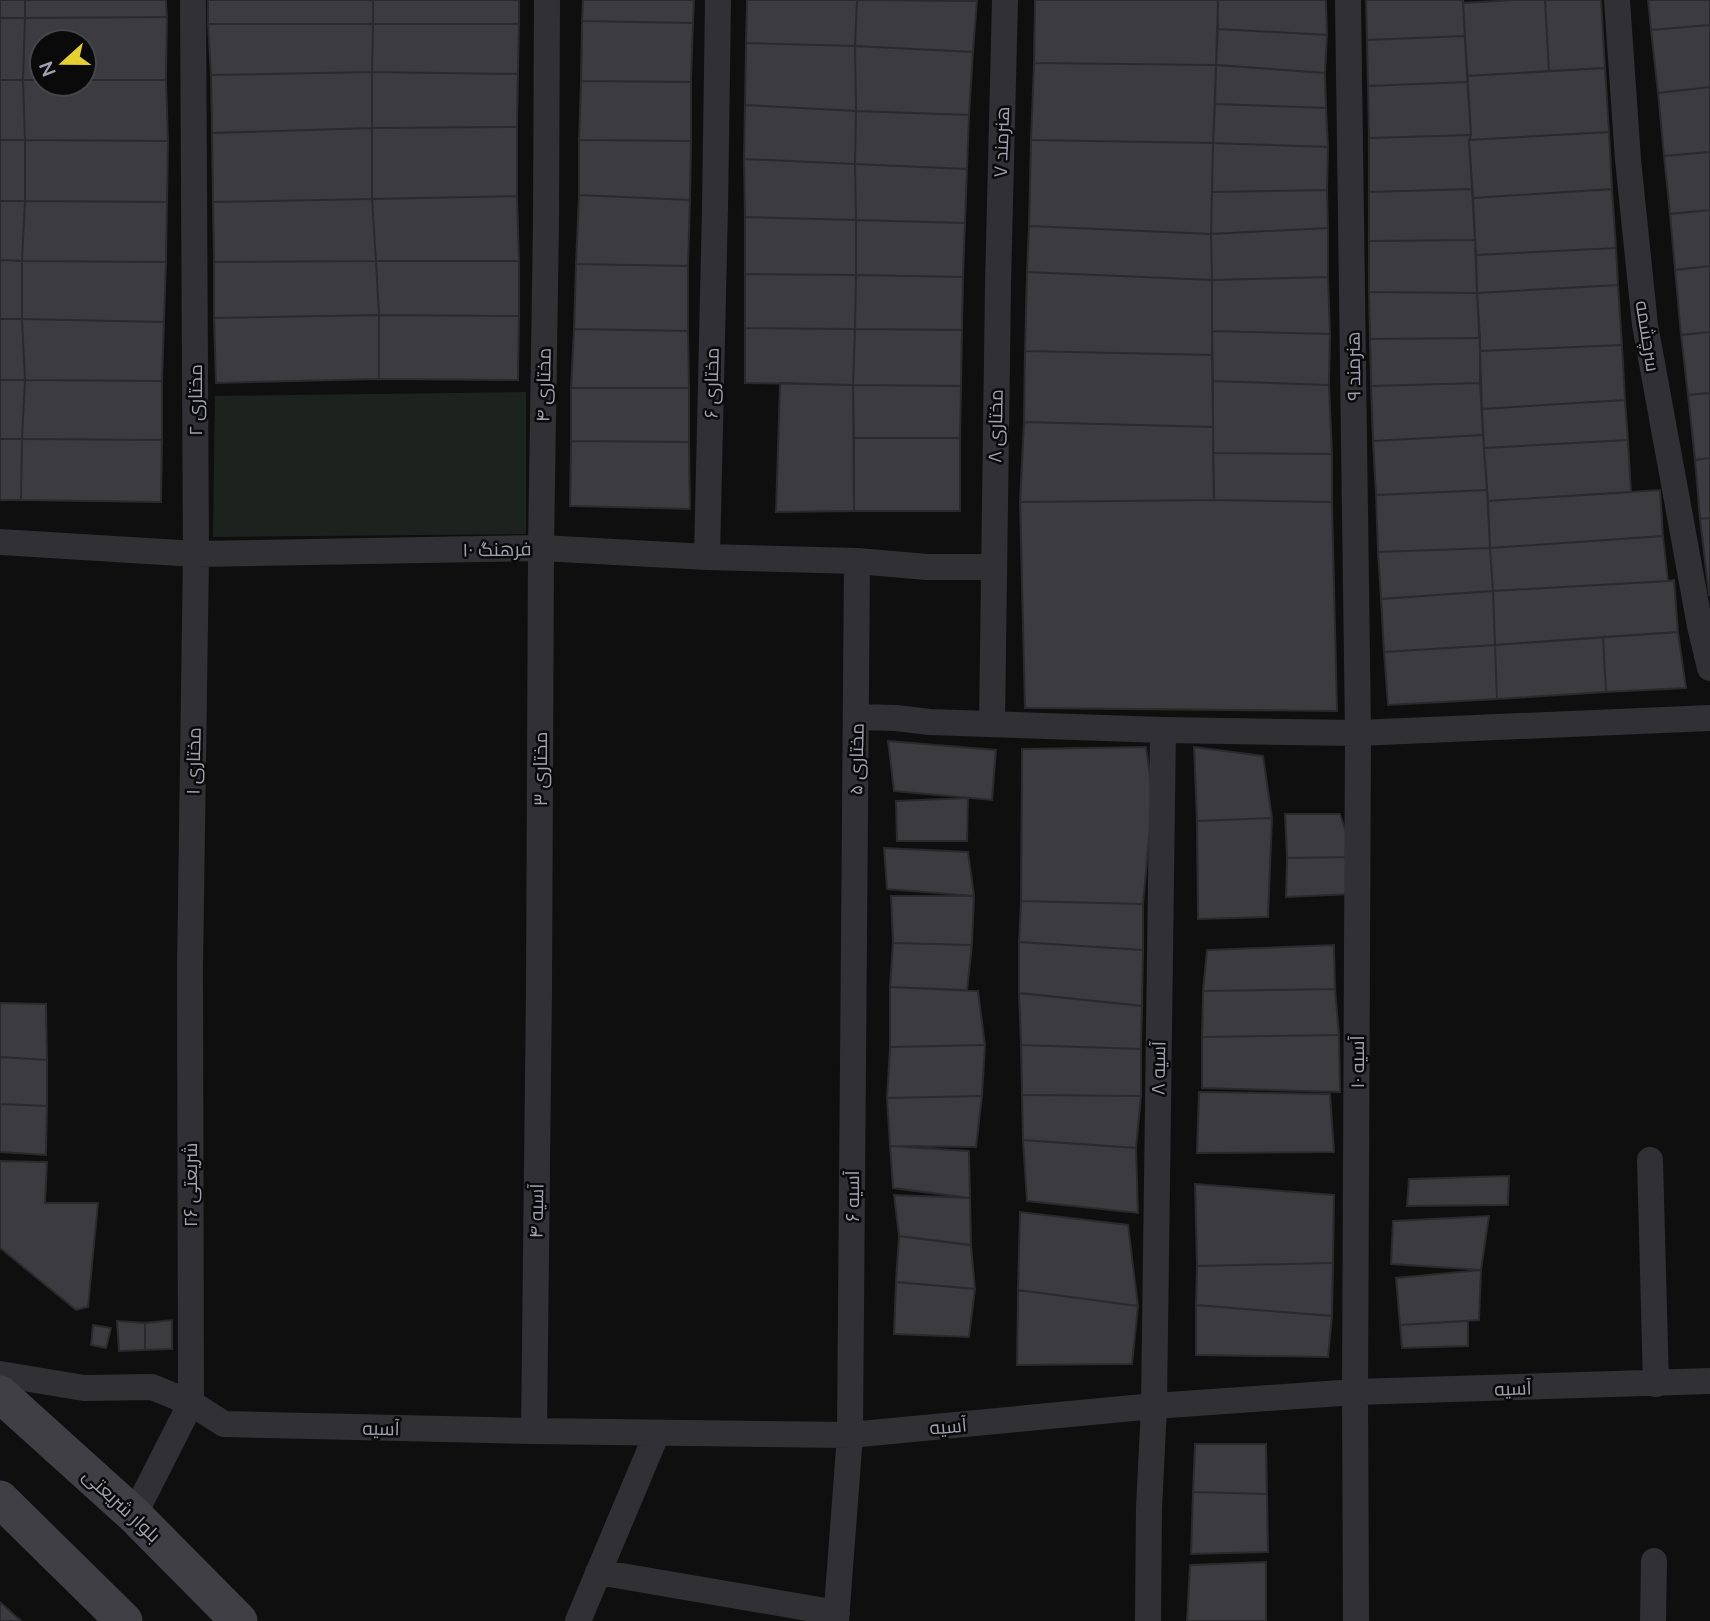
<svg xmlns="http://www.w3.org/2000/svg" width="1710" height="1621" viewBox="0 0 1710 1621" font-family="Mulish,Cairo,sans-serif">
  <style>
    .green { fill: #1c231e }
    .building { fill: #3c3c40; stroke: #2a292c; stroke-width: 2 }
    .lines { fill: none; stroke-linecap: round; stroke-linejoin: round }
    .minor { stroke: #313035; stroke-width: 26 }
    .secondary { stroke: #3f3f45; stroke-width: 37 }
    .labels { text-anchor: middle; stroke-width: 5; stroke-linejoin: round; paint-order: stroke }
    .street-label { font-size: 19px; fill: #a1a2b0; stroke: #0a0a0b }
  </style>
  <rect width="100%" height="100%" fill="#0f0f10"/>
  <path class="green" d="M526,392V534L213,537L215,396Z"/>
  <path class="building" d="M0,0H25V18H0Z
    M25,0H166L167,17L25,18Z
    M208,0H373V24H208Z
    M373,0H519V24H373Z
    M583,0H694L693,23L582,21Z
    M747,0H857L855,46L746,43Z
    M857,0L977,1L973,52L855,46Z
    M1035,0H1218L1216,65L1034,63Z
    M1218,0H1326L1327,35L1218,29Z
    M1366,0H1463L1465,36L1367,40Z
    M1513,0H1545L1549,71L1467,76L1463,3Z
    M1545,0H1601L1605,68L1549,71Z
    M1648,0H1710V25L1651,30Z
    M167,17L166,80H84V42H42V80H23L25,18Z
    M0,18H25L23,80H0Z
    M582,21L693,23L691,82L581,81Z
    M208,24H373L372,72L211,75Z
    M373,24H519L518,74L372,72Z
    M1710,25V87L1658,93L1651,30Z
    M1218,29L1327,35L1325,73L1216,65Z
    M1465,36L1468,82L1368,86L1367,40Z
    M746,43L855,46L856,111L745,105Z
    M855,46L973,52L969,115L856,111Z
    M1034,63L1216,65L1213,143L1031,140Z
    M1216,65L1325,73L1326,108L1215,104Z
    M1605,68L1609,132L1469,140L1471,135L1467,76Z
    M372,72V128L212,133L211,75Z
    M372,72L518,74L517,127L372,128Z
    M0,80H23L25,140H0Z
    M23,80H42V84H84V80H166L168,141L25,140Z
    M581,81L691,82V141L579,140Z
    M1468,82L1471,135L1369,138L1368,86Z
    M1710,87V152L1664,156L1658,93Z
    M1215,104L1326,108L1328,147L1213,143Z
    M745,105L856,111L855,164L744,159Z
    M856,111L969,115L967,169L855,164Z
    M517,127V196L372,199V128Z
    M372,128V199L213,202L212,133Z
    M1609,132L1612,189L1473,198L1469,140Z
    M1471,135L1469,140L1472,189L1369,192V138Z
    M0,140H25V201H0Z
    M25,140L168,141L167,202L25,201Z
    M579,140L691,141L690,200L579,195Z
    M1031,140L1213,143L1211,234L1029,226Z
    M1213,143L1328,147L1327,190L1212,192Z
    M1710,152V210L1670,214L1664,156Z
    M744,159L855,164L856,220L745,217Z
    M855,164L967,169L965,223L856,220Z
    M1472,189L1475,240L1369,241V192Z
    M1612,189L1616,248L1476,255L1473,198Z
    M1327,190L1328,228L1211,234L1212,192Z
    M579,195L690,200L688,266L576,264Z
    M517,196L519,261H376L372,199Z
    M372,199L376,261L214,262L213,202Z
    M0,201H25L22,261L0,260Z
    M25,201L167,202L166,262L22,261Z
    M1710,210V266L1675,270L1670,214Z
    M745,217L856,220V275L745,274Z
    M856,220L965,223L963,277L856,275Z
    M1029,226L1211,234L1212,280L1027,272Z
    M1328,228V277L1212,280L1211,234Z
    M1475,240L1477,293L1369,292V241Z
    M1616,248L1618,285L1477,293L1476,255Z
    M0,260L22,261V319H0Z
    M22,261L166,262L164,322L22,319Z
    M376,261L379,315L214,318V262Z
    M376,261H519V316L379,315Z
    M576,264L688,266V331L574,329Z
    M1710,266V332L1681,335L1675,270Z
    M1027,272L1212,280V355L1025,351Z
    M745,274L856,275L855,329L745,328Z
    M856,275L963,277L962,330L855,329Z
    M1328,277L1330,334L1212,331V280Z
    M1618,285L1622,345L1480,351L1477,293Z
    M1369,292L1477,293L1480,338L1370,339Z
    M379,315V379L216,383L214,318Z
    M379,315L519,316L518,380L379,379Z
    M0,319H22L25,380H0Z
    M22,319L164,322L162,381L25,380Z
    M745,328L855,329L853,385L745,383Z
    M574,329L688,331L689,388H571Z
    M855,329L962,330L961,386L853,385Z
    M1212,331L1330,334L1329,385L1213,381Z
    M1710,332V393L1688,395L1681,335Z
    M1480,338V383L1371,386L1370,339Z
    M1622,345L1625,400L1482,409L1480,351Z
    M1025,351L1212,355L1213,427L1024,422Z
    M0,380H25L22,439H0Z
    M25,380L162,381V440L22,439Z
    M1213,381L1329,385L1332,454L1213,453Z
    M780,383L853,385L854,511L776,512Z
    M1480,383L1483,435L1373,441L1371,386Z
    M853,385L961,386L960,438H854Z
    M571,388H689V442L571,441Z
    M1710,393V458L1695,460L1688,395Z
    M1625,400L1628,440L1484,448L1482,409Z
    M1024,422L1213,427L1214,500L1020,502Z
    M1483,435L1487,490L1376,495L1373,441Z
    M854,438H960V511H854Z
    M0,439H22L21,500H0Z
    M22,439L162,440L161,502L21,500Z
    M1628,440L1631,492L1488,501L1484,448Z
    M571,441L689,442L690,509L570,506Z
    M1213,453L1332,454V502L1214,500Z
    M1710,458V518L1700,519L1695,460Z
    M1487,490L1490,548L1378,552L1376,495Z
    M1660,490L1663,536L1490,548L1488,501Z
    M1214,500L1332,502L1337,711L1025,708L1020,502Z
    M1710,518V595H1709L1700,519Z
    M1663,536L1668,581L1493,591L1490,548Z
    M1490,548L1493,591L1381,599L1378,552Z
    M1674,580L1678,632L1495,645L1493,591L1668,581Z
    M1493,591L1495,645L1384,652L1381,599Z
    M1678,632L1686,688L1606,692L1603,637Z
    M1603,637L1606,692L1497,699L1495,645Z
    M1495,645L1497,699L1388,705L1384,652Z
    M888,741L996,750L992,800L894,791Z
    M1146,747L1153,797L1143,904L1021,901L1022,749Z
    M1194,747L1263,756L1272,818L1197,821Z
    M968,798L967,841H897L896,801Z
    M1285,814H1340L1354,857L1287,858Z
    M1272,818L1268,917L1198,919L1197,821Z
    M884,848L968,852L974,896L887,889Z
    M1354,857L1352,894L1286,897L1287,858Z
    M891,896H974L972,945L893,943Z
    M1021,901L1143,904V950L1019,942Z
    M1019,942L1143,950L1142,1006L1019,993Z
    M893,943L972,945L967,990L890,987Z
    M1334,945L1335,989L1203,991L1207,950Z
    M890,987L978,991L985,1045L890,1047Z
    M1335,989L1339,1035L1202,1037L1203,991Z
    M1019,993L1142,1006L1141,1049L1021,1045Z
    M0,1003L46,1004L47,1060L0,1057Z
    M1339,1035L1340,1092L1202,1088V1037Z
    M985,1045L982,1096L887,1098L890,1047Z
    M1021,1045L1141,1049V1096L1022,1095Z
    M0,1057L47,1060V1106L0,1104Z
    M1199,1092L1330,1094L1334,1152L1197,1153Z
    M1022,1095L1141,1096L1136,1148L1023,1140Z
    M982,1096L976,1147L890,1146L887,1098Z
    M0,1104L47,1106L46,1155L0,1152Z
    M1023,1140L1136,1148L1138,1213L1027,1201Z
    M890,1146L969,1151L970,1198L893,1188Z
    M0,1161L47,1162L45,1203H98L88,1307L76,1310L0,1248Z
    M1509,1176L1508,1205L1407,1206L1409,1179Z
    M1195,1184L1334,1195L1333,1263L1197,1266Z
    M894,1195L970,1198L971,1245L899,1236Z
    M1020,1212L1128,1225L1138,1306L1018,1290Z
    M1489,1216L1481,1270L1391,1264L1393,1221Z
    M899,1236L971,1245L975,1289L896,1282Z
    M1333,1263L1332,1316L1196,1305L1197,1266Z
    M1481,1270L1479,1320L1400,1325L1396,1278Z
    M896,1282L975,1289L969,1337L894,1334Z
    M1018,1290L1138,1306L1132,1364L1017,1365Z
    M1196,1305L1332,1316L1328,1357L1196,1355Z
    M172,1320V1349L145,1350V1323Z
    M117,1321L145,1323V1350L119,1351Z
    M1468,1321V1346L1402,1348L1400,1325Z
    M93,1325L111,1328L106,1348L91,1345Z
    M1195,1444H1266L1267,1494L1193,1492Z
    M1193,1492L1267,1494L1268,1552L1191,1554Z
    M1266,1562V1621H1187L1190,1565Z
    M0,1602L21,1621H0Z"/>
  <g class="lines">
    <path class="minor" d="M1348,0L1358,733L1355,1392L1356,1621
      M1617,0L1628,160L1645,325L1700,626L1710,668
      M0,542L196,554L541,548L707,557L857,561L927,567H993
      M707,557L715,208L718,0
      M856,717L896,718L930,722L1163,730L1358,733L1710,718
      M992,724L998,284L1005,0
      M1650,1160L1656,1384
      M0,1374L84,1388L152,1387L191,1403L224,1424L534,1431L850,1435L1154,1406L1355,1392L1710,1381
      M534,1431L539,991L541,548L546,223L547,0
      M134,1515L191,1403L190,968L196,554L193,0
      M598,1572L837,1613
      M578,1621L657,1433
      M836,1621L850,1435L857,561
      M1148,1621L1149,1508L1154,1406L1163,730
      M1653,1621L1654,1561"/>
    <path class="secondary" d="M0,1394L134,1515L239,1621
      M0,1499L124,1621"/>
  </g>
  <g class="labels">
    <g class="street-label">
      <text transform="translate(1001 142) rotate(-88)" y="7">هنرمند ۷</text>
      <text transform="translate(1648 336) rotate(81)" y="7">سرچشمه</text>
      <text transform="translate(1353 366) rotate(-91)" y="7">هنرمند ۹</text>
      <text transform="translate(711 383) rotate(-89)" y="7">مختاری ۶</text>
      <text transform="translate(543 385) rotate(-89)" y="7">مختاری ۴</text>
      <text transform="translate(195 400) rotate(-90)" y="7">مختاری ۲</text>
      <text transform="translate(995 426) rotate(-89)" y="7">مختاری ۸</text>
      <text transform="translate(497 549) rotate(-1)" y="7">فرهنگ ۱۰</text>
      <text transform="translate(856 759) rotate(-89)" y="7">مختاری ۵</text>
      <text transform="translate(193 761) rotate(-89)" y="7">مختاری ۱</text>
      <text transform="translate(540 769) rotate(-90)" y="7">مختاری ۳</text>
      <text transform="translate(1357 1062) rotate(-90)" y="7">آسیه ۱۰</text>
      <text transform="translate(1158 1068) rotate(-89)" y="7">آسیه ۸</text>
      <text transform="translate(190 1185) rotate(-90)" y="7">شریعتی ۲۶</text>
      <text transform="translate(852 1196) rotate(-90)" y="7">آسیه ۶</text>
      <text transform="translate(536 1211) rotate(-89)" y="7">آسیه ۴</text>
      <text transform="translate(1513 1388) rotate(-2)" y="7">آسیه</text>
      <text transform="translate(948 1426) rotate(-5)" y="7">آسیه</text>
      <text transform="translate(381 1428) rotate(1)" y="7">آسیه</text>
      <text transform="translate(122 1505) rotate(43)" y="7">بلوار شریعتی</text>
    </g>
  </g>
  <g transform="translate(63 63) rotate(249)"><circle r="33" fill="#0a0a0b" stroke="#46474d" stroke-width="2"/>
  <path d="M0-5L12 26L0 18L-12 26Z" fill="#e4d033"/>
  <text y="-10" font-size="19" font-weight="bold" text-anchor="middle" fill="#a1a2b0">N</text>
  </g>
</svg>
